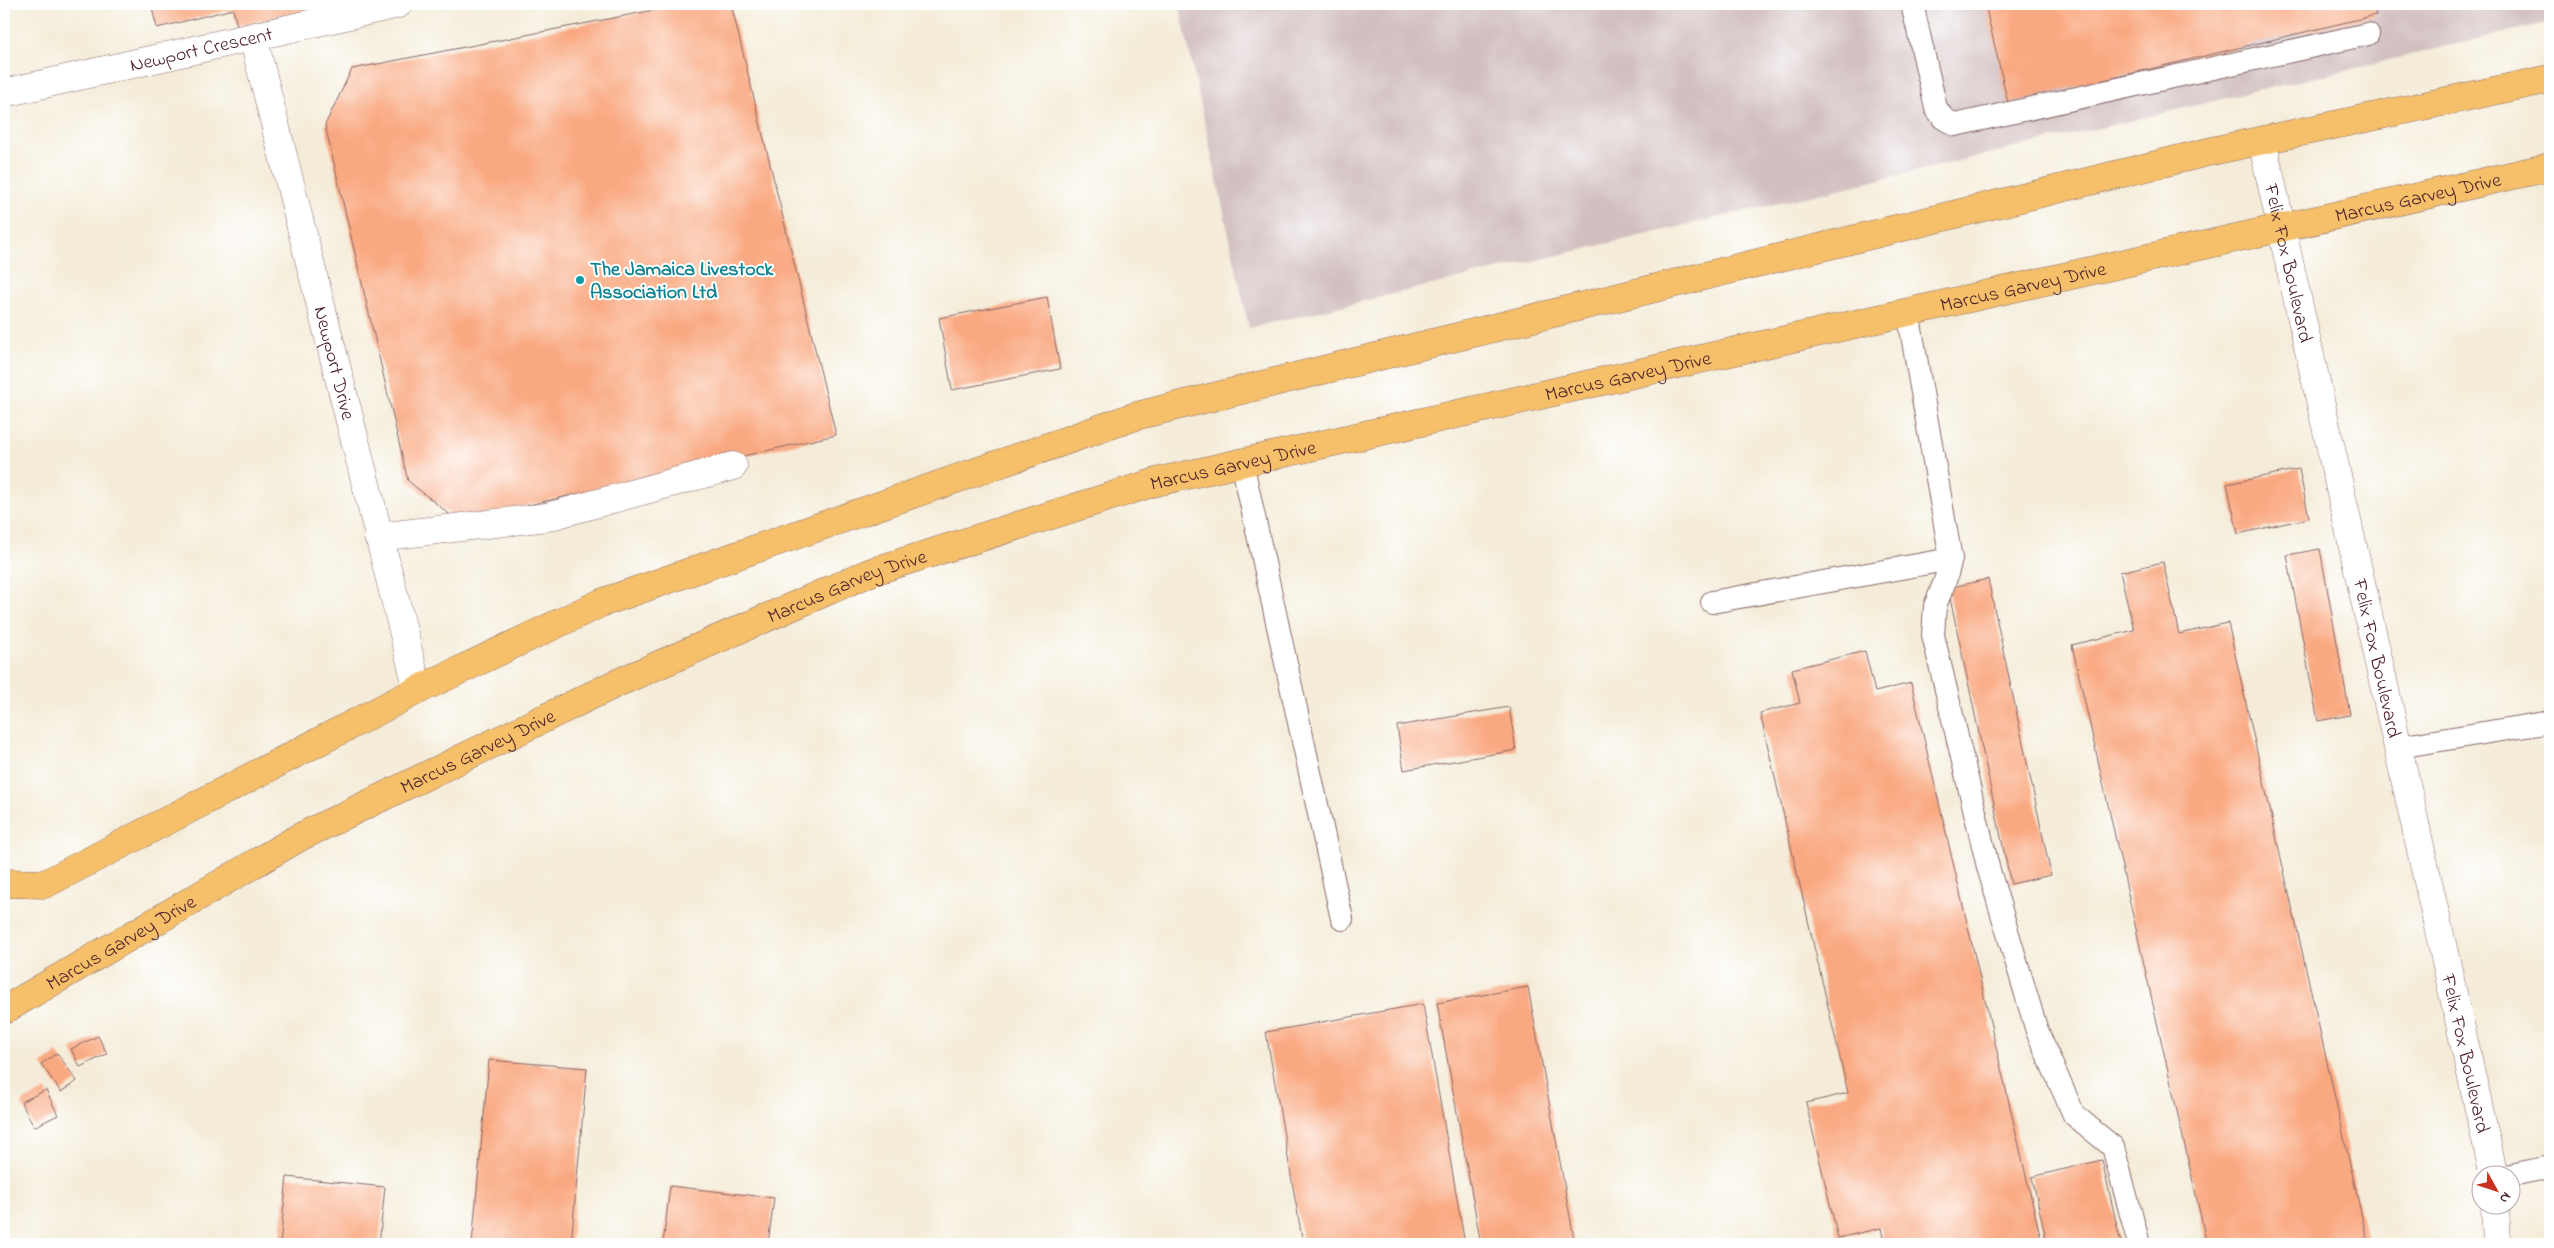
<svg xmlns="http://www.w3.org/2000/svg" width="2554" height="1248" viewBox="0 0 2554 1248" font-family="'Indie Flower',sans-serif">
  <style>
    .industrial { fill: #d2bfc0 }
    .building { fill: #f9a981 }
    .lines { fill: none; stroke-linecap: round; stroke-linejoin: round }
    .service-casing { stroke: #866768; stroke-width: 24 }
    .minor-casing { stroke: #866768; stroke-width: 29 }
    .trunk-casing { stroke: #866768; stroke-width: 29 }
    .service { stroke: #fff; stroke-width: 22 }
    .minor { stroke: #fff; stroke-width: 28 }
    .trunk { stroke: #f6c06b; stroke-width: 28 }
    .culture-dot { fill: #0f9aa8; stroke: #fff; stroke-width: 2 }
    .labels { text-anchor: middle; stroke-width: 4; stroke-linejoin: round; paint-order: stroke }
    .street-label { font-size: 20px; fill: #4a1f2b; stroke: #fff }
    .culture-label { font-size: 20px; font-weight: bold; fill: #0d838f; stroke: #fff; text-anchor: start }
  </style>
  <rect width="100%" height="100%" fill="#fff"/>
  <filter id="ink" filterUnits="userSpaceOnUse"><feTurbulence type="fractalNoise" baseFrequency=".02" numOctaves="2"/><feDisplacementMap in="SourceGraphic" scale="10" xChannelSelector="R" yChannelSelector="G"/><feConvolveMatrix kernelMatrix="1 2 1 2 8 2 1 2 1" color-interpolation-filters="sRGB"/></filter>
  <filter id="wash" filterUnits="userSpaceOnUse"><feTurbulence type="fractalNoise" baseFrequency=".0096" numOctaves="4" result="noise"/><feDisplacementMap in="SourceGraphic" scale="20" xChannelSelector="R" yChannelSelector="G"/><feGaussianBlur stdDeviation="1.12" result="paint"/><feColorMatrix in="noise" values="0 0 0 0 0 0 0 0 0 0 0 0 0 0 0 0 0 1.4 0 .05"/><feComposite in="paint" operator="in"/></filter>
  <g filter="url(#wash)">
    <rect width="100%" height="100%" fill="#f4ecd8"/>
    <path class="industrial" d="M1179,4H2550V22L1249,328Z"/>
    <g id="blocks">
      <path class="building" d="M151,4H332V5L237,26L233,9L157,28Z
        M685,4H731L836,435L458,521L408,481L325,125L352,69Z
        M1985,4H2373L2376,15L2008,103Z
        M1047,297L1060,369L952,390L939,318Z
        M2299,469L2309,518L2238,534L2227,484Z
        M2320,549L2350,715L2318,721L2287,555Z
        M2163,562L2179,634L2228,623L2368,1244H2207L2072,645L2134,630L2120,572Z
        M1988,579L2051,875L2011,884L1948,588Z
        M1865,651L1875,692L1911,683L2042,1244H1884L1881,1228L1838,1238L1806,1103L1848,1093L1760,713L1800,703L1792,669Z
        M1509,707L1516,750L1404,770L1397,726Z
        M1528,987L1575,1244H1481L1437,1003Z
        M1423,1004L1465,1244H1303L1266,1032Z
        M98,1036L107,1054L80,1067L71,1049Z
        M57,1053L77,1081L61,1092L41,1064Z
        M489,1060L587,1068L571,1244H472Z
        M46,1090L58,1115L34,1127L21,1102Z
        M2102,1160L2121,1244H2047L2032,1177Z
        M287,1177L385,1187L379,1244H280Z
        M670,1186L774,1198L768,1244H663Z"/>
    </g>
  </g>
  <g filter="url(#ink)">
    <use href="#blocks" fill-opacity="0" stroke="#866768" stroke-width="1"/>
    <g class="lines">
      <g class="service-casing">
        <path id="service" d="M1912,4L1936,108L1943,118L1955,125L2368,34
          M1908,312L1951,559L1945,581L1935,606L1933,635L1988,867L2037,1031L2074,1115L2113,1147L2139,1244
          M1242,462L1342,919
          M1712,602L1951,559
          M2398,747L2550,722
          M2506,1176L2550,1167"/>
      </g>
      <g class="minor-casing">
        <g id="minor">
          <path id="s1" d="M253,37L418,690"/>
          <path id="s2" d="M4,93L398,4"/>
          <path id="s3" d="M2262,141L2494,1176"/>
          <path d="M378,537L547,517L733,466"/>
          <path d="M2495,1206L2497,1244"/>
        </g>
      </g>
      <g class="trunk-casing">
        <g id="trunk">
          <path d="M4,883L45,884L418,690L601,603L1136,416L2212,151L2550,79"/>
          <path id="s4" d="M4,1010L300,837L615,684L871,572L1156,482L2550,167"/>
        </g>
      </g>
      <use href="#service" class="service"/>
      <use href="#minor" class="minor"/>
      <use href="#trunk" class="trunk"/>
    </g>
  </g>
  <circle class="culture-dot" cx="580" cy="280" r="5"/>
  <g class="labels">
    <g class="street-label">
      <text dy="7" stroke="none"><textPath href="#s2" startOffset="202">Newport Crescent</textPath></text>
      <text dy="7" stroke="none"><textPath href="#s4" startOffset="2565">Marcus Garvey Drive</textPath></text>
      <text dy="7" stroke="none"><textPath href="#s3" startOffset="125">Felix Fox Boulevard</textPath></text>
      <text dy="7" stroke="none"><textPath href="#s4" startOffset="2160">Marcus Garvey Drive</textPath></text>
      <text dy="7" stroke="none"><textPath href="#s1" startOffset="336">Newport Drive</textPath></text>
      <text dy="7" stroke="none"><textPath href="#s4" startOffset="1755">Marcus Garvey Drive</textPath></text>
      <text dy="7" stroke="none"><textPath href="#s4" startOffset="1350">Marcus Garvey Drive</textPath></text>
      <text dy="7" stroke="none"><textPath href="#s4" startOffset="945">Marcus Garvey Drive</textPath></text>
      <text dy="7" stroke="none"><textPath href="#s3" startOffset="530">Felix Fox Boulevard</textPath></text>
      <text dy="7" stroke="none"><textPath href="#s4" startOffset="540">Marcus Garvey Drive</textPath></text>
      <text dy="7" stroke="none"><textPath href="#s4" startOffset="135">Marcus Garvey Drive</textPath></text>
      <text dy="7" stroke="none"><textPath href="#s3" startOffset="935">Felix Fox Boulevard</textPath></text>
    </g>
    <g class="culture-label">
      <text x="590" y="275">The Jamaica Livestock<tspan x="590" dy="23">Association Ltd</tspan></text>
    </g>
  </g>
  <rect width="2554" height="1248" fill="none" stroke="#fff" stroke-width="20"/>
  <g transform="translate(2496 1190) rotate(130)"><circle r="24" fill="#ffffff" stroke="#b7a5aa"/>
  <path d="M0-4L9 19L0 12L-9 19Z" fill="#c8321e"/>
  <text y="-8" font-size="14" font-weight="bold" text-anchor="middle" fill="#4a1f2b">N</text>
  </g>
</svg>
